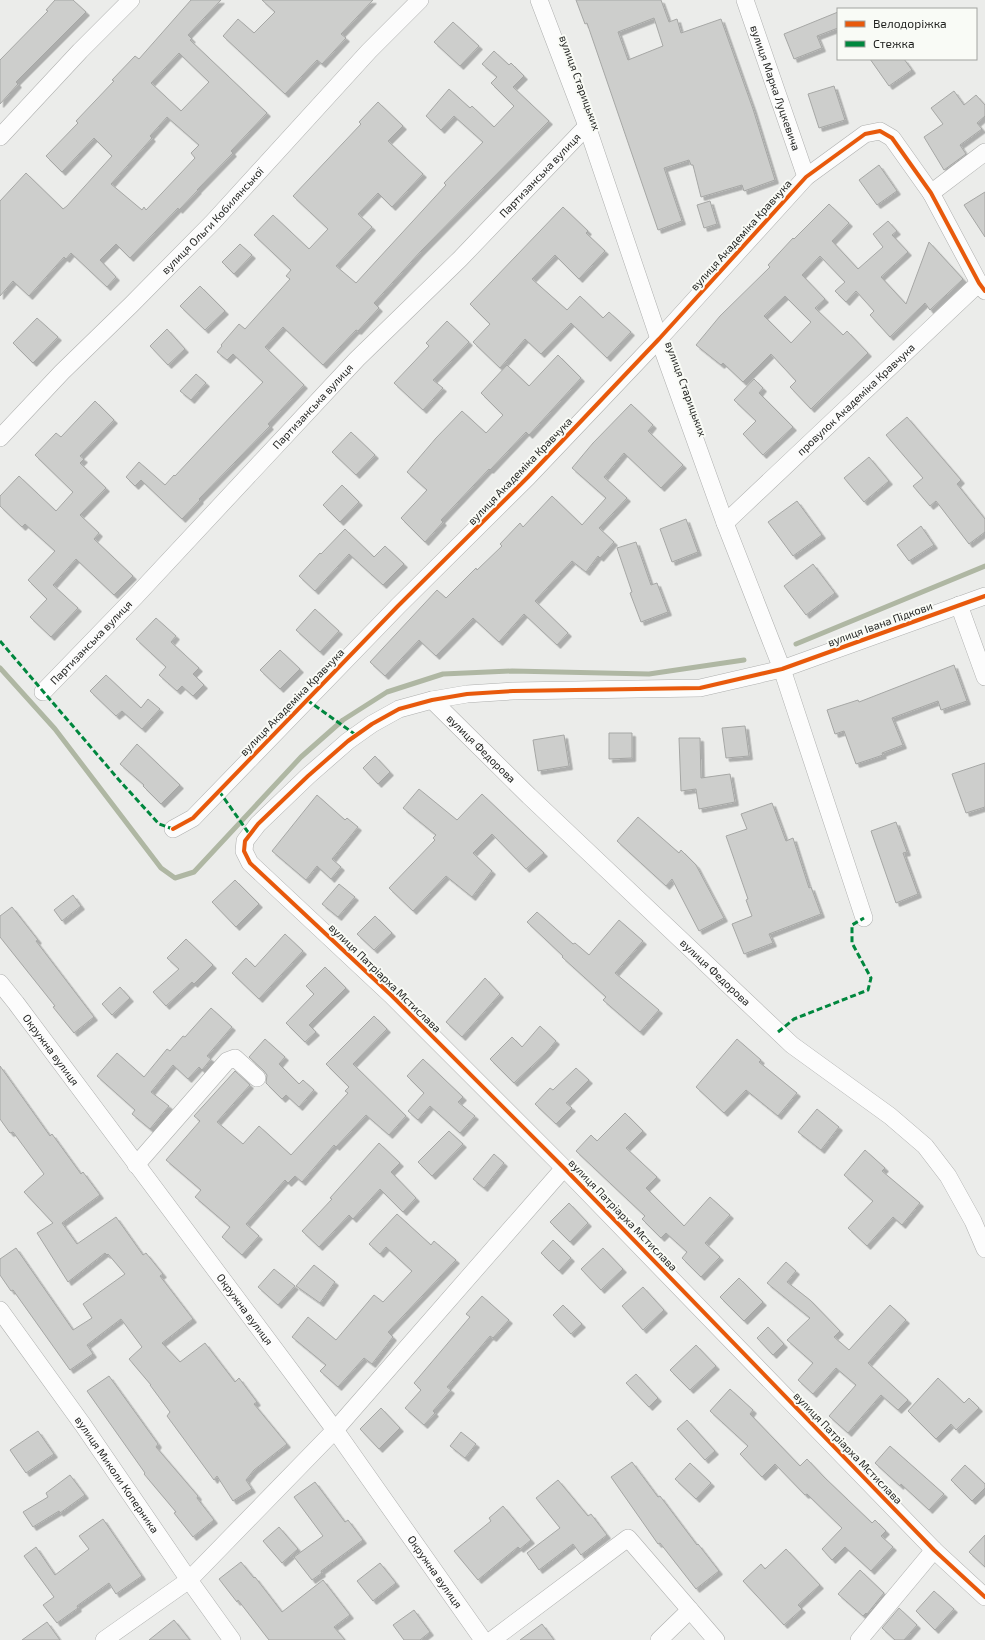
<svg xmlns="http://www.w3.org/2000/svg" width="985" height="1640" viewBox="0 0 985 1640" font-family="'Exo 2',sans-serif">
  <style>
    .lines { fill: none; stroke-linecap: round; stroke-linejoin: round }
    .stream { stroke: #afb7a3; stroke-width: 5 }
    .building { fill: #cdcecc; stroke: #a6a7a5; fill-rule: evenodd; filter: url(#shadow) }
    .street-casing { stroke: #aeafae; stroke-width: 18 }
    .street { stroke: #fcfcfc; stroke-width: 17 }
    .quiet { stroke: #00873e; stroke-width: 3; stroke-dasharray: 6 3; stroke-linecap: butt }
    .cycleway-casing { stroke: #f9fbf6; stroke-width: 6 }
    .cycleway { stroke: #e8590c; stroke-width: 4 }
    .labels { text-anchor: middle; stroke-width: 4; stroke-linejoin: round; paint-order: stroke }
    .street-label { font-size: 11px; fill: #1f201e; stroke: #f9fbf6 }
  </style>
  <defs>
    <filter id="shadow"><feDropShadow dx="3.5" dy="3.5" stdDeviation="0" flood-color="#0004"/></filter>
  </defs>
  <rect width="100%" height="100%" fill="#ebecea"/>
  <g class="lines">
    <path class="stream" d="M796,644L985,566
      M0,668L55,729L161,868L175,878L194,872L301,757L343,720L387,692L443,674L512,671L649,674L744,660"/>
  </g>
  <path class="building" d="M55,0H73L86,12L16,82L18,84L0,104V60L48,11L46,10Z
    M191,0H221L188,35L192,39L190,40L267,113L231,151L233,153L197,190H198L179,210L178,208L130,258L116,244L100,260L116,277L107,287L71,253L66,259L64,257L29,296L13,281L0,296V201L26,173L63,209L67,206L112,156L94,138L62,172L46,156L78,123L76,121L114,81L112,80L135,56L139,59ZM179,53L209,82L181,111L151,83ZM167,117L199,145L191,153L195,158L146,210L144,207L142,210L111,184L152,138L150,136Z
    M262,0H373L341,34L346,38L322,64L317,60L285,94L223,36L238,19L254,33L275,12Z
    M576,0H661L669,22L677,19L681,33L721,19L753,109L775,180L744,191L742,185L701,197L693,165H691L689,160L664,168L682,221L658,230L587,23L585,24ZM654,18L663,46L628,60L618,32Z
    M838,12V28L817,36L822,48L794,59L784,34Z
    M453,22L479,46L460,66L434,42Z
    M494,51L509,65L511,63L524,76L513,87L549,121L420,252L374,303L379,308L358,331L356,330L323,365L283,327L265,347L304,385L268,424L270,426L199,499L200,500L182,519L141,480L135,486L126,477L139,462L165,485L174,475L175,476L263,382L233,354L227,360L217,352L222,346L221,345L239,324L245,329L290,279L286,276L291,270L254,235L273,215L309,249L328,229L293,196L361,124L359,122L378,102L403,126L388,141L423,174L392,207L378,193L358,214L372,227L336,266L356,283L446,185L444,183L483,142L454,116L441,130L426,116L449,89L470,108L472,106L494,127L514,106L491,83L497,77L482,64Z
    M870,59H904L912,70L889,86Z
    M834,86L845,120L819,128L808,94Z
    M954,91L964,105L976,95L985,105V116L977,123L982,129L960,145L966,154L944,170L924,137L943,124L931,108Z
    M879,165L897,191L877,205L859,180Z
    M985,192V237L964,205Z
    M710,201L717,224L704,228L697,205Z
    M829,204L849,223L832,241L858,269L883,247L873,234L888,221L897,231L892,235L908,252L881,277L906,304L929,242L963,279L930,310L925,303L890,337L870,315L874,311L856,291L846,302L835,291L845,282L820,256L802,275L825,299L815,308L843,335L847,331L868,353L811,409L790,387L796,381L771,354L743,382L723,363L721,365L696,345L720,316L770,267L768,265L793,238L794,239ZM785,296L811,322L791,343L764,316Z
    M563,207L588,231L586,233L605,251L579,279L555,255L532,279L567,310L580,296L603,318L609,312L631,332L607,358L571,323L541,354L525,339L500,368L473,342L490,324L470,304Z
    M240,244L252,255L234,274L222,262Z
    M200,286L225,311L205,330L180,306Z
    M37,318L58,337L33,363L13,343Z
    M447,321L469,342L433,380L443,388L423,410L394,383L429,346L426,343Z
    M167,329L185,349L168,365L150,346Z
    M558,355L581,378L529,435L526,432L490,470L489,469L441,520L443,522L425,542L401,518L427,490L407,472L436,438L462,411L486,433L503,415L481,393L507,365L529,386Z
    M196,374L206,383L191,400L180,391Z
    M754,379L763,388L759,393L793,427L763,455L743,434L756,421L734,400Z
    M95,401L114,420L80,456L84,459L80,463L106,488L80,515L99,533L94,539L133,576L114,595L76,559L53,585L78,608L51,637L30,617L47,599L28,580L55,551L25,524L22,527L0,506V496L19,476L56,511L73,492L35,455L56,433L61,437Z
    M631,404L653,425L648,431L683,465L661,488L624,453L604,477L627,498L599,528L614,542L600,558L598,556L586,572L572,561L535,601L568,633L557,645L524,614L499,642L473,618L436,656L419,640L385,676L370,662L437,590L446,598L476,568L477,570L502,546L500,544L520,523L523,527L552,496L582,525L606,498L572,468L593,443Z
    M907,417L961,480L957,484L985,519V532L969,544L936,501L930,506L913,486L923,478L886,435Z
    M351,432L375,455L356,475L332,452Z
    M869,457L889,481L864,502L844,478Z
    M342,485L359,502L340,522L323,505Z
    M797,501L822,535L793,556L768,522Z
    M686,519L698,552L672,562L660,529Z
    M921,526L934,545L909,561L897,545Z
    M345,529L374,557L385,546L404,564L383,585L349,554L315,591L299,576L320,553L321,554Z
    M636,542L651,585L657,583L668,612L641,622L630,593L632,592L617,548Z
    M813,564L835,593L806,615L784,586Z
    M315,609L339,631L320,652L296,630Z
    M156,618L176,636L171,642L199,668L193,674L204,685L193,696L182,686L177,691L159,675L166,667L136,639Z
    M280,650L300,669L280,689L260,670Z
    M954,665L967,701L941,710L938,701L892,718L903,745L882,753L883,755L856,764L844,731L835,734L827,710L858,700L859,702Z
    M106,675L141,708L148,699L160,709L142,729L122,711L116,716L90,691Z
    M745,726L749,756L726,758L722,728Z
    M609,733H632V758L609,759Z
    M564,735L569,766L538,771L533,740Z
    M679,738H700L701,778L730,774L735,802L699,809L696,789L681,791Z
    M137,744L180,785L161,804L143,786L144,785L120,764Z
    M375,756L390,772L378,784L363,768Z
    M985,763V807L966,813L952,774Z
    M419,789L457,820L482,794L544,853L526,869L492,834L473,853L492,871L472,897L446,876L413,911L389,888L435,840L433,838L436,835L403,808Z
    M317,795L345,820L347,818L358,827L332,859L341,867L331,879L317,866L306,880L272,851Z
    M772,803L786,841L793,838L809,888L811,887L821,914L769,934L773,943L744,954L732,924L752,916L746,900L748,899L726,836L747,829L741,814Z
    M638,817L679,853L681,850L696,865L724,918L699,931L672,879L666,886L617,841Z
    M896,822L907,852L903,853L918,894L896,903L871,831Z
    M235,880L259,904L236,927L212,902Z
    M339,884L355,897L338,917L322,904Z
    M73,895L81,906L62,921L54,910Z
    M12,907L38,940L36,941L94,1017L74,1033L53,1007L55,1006L0,937V916Z
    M537,912L573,944L575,943L589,955L619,920L643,941L615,973L659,1010L640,1032L603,1000L606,997L562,957L563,956L527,922Z
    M375,916L392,933L374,950L357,934Z
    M285,934L303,951L259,999L232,973L246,958L255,967Z
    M186,939L213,965L194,984L192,982L166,1006L153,992L179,969L167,958Z
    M325,967L346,988L309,1025L316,1032L305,1042L286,1023L314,994L306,986Z
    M485,978L500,994L462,1037L446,1022Z
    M120,987L130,998L112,1015L102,1004Z
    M211,1008L232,1027L207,1056L211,1059L202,1070L199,1067L188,1079L173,1065L151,1092L169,1106L150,1129L132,1114L135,1110L97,1076L117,1053L144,1077L167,1049L170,1051L183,1036L185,1037Z
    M374,1016L387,1029L353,1064L406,1116L389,1135L366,1115L336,1147L334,1145L302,1182L295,1176L288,1183L285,1180L246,1224L259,1236L242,1255L222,1237L230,1227L195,1197L201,1190L166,1160L200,1121L194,1116L235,1071L250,1085L217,1122L243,1144L259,1126L291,1155L348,1093L345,1091L349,1087L326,1064Z
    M540,1026L556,1041L547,1052L514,1083L490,1059L512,1037L522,1047Z
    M265,1039L285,1057L279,1064L299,1084L303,1080L314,1090L299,1107L286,1095L282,1099L266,1083L267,1075L264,1071L249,1057Z
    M737,1039L761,1060L759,1062L797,1093L778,1116L746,1090L724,1113L696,1087Z
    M423,1059L463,1097L458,1102L475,1116L460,1133L430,1106L418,1120L408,1111L424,1093L407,1076Z
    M0,1066L50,1136L52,1134L81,1174L83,1172L100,1195L62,1223L77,1244L116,1217L143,1255L146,1253L163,1274L160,1276L193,1319L162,1343L180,1362L205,1343L235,1382L239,1378L257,1402L254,1404L287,1444L254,1470L246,1480L252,1489L233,1501L217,1476L214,1480L167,1416L170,1412L150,1385H151L129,1359L142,1347L121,1319L87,1345L93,1354L70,1370L13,1290L11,1291L0,1275V1259L16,1248L73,1330L92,1318L83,1304L125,1274L108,1254L107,1255L105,1253L68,1282L37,1233L53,1223L24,1192L44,1174L13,1132L10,1133L0,1119Z
    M576,1068L589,1080L566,1103L572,1108L556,1124L535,1104L550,1088L553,1090Z
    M817,1109L839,1127L821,1150L798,1132Z
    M625,1113L643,1131L626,1148L657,1177L646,1188L684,1226L710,1197L730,1215L705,1243L720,1257L701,1277L682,1258L687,1252L666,1233L661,1238L642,1219L645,1216L576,1151L591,1135L597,1141Z
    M449,1131L463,1144L432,1176L418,1162Z
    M379,1143L400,1163L391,1172L416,1198L403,1212L380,1189L353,1219L349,1215L319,1247L302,1231L332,1199L330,1198Z
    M865,1150L885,1168L882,1171L920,1203L902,1225L893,1217L867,1246L848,1228L873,1201L844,1175Z
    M494,1154L504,1163L484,1188L473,1179Z
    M569,1203L588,1223L570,1242L550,1222Z
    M397,1214L431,1245L434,1241L456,1260L388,1332L393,1337L372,1364L364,1358L338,1387L320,1371L326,1365L292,1337L308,1317L336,1340L374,1295L383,1302L412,1271L386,1247L380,1254L369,1244Z
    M553,1240L571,1258L559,1271L541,1253Z
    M603,1248L623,1269L601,1290L581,1269Z
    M786,1262L796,1271L787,1282L810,1300L840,1331L834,1337L849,1350L890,1305L906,1320L868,1363L908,1400L898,1410L881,1395L848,1433L829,1416L856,1385L836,1368L813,1394L798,1380L813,1363L787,1340L810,1318L767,1283Z
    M314,1265L335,1282L320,1303L296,1286Z
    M274,1269L295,1286L278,1305L258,1287Z
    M739,1278L763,1302L744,1321L720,1297Z
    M643,1287L664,1310L643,1330L622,1306Z
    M482,1296L509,1320L493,1338L490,1336L447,1387L451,1390L433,1411L435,1413L424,1425L405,1408L421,1390L414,1383L470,1317L466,1314Z
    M563,1305L582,1324L571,1334L553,1315Z
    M768,1327L784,1344L773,1355L757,1338Z
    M696,1345L716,1366L690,1390L670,1370Z
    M636,1374L658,1398L649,1407L626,1383Z
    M109,1376L158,1444L156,1447L198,1496L197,1498L214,1520L193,1537L174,1513L176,1512L144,1474L145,1473L87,1391Z
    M938,1378L964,1403L969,1398L979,1408L956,1430L951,1424L936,1439L908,1411Z
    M730,1389L753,1410L750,1414L800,1466L807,1459L824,1477L872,1523L875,1520L886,1531L881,1536L893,1547L871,1571L845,1547L832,1560L822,1549L842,1528L807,1494L805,1495L775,1464L762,1477L740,1454L748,1446L710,1411Z
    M381,1408L400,1428L379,1449L360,1429Z
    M687,1420L715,1451L705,1460L677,1429Z
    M38,1431L54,1454L26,1473L10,1450Z
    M461,1432L476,1444L465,1458L450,1446Z
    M890,1446L944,1494L929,1510L901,1484L900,1486L875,1463Z
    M632,1462L658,1497L660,1496L697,1545L698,1544L719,1571L696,1589L660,1543L658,1544L611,1477Z
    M690,1463L711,1483L696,1499L675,1479Z
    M965,1465L985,1484V1488L972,1501L951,1480Z
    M70,1475L85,1495L60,1513L59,1511L33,1527L23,1512L48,1497L46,1493Z
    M558,1480L588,1516L591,1514L607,1535L581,1555L573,1544L539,1570L527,1553L560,1528L536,1498Z
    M315,1482L345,1522L348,1520L363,1540L321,1571L322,1573L312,1580L294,1557L323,1536L294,1497Z
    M503,1506L531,1540L520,1549L518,1547L478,1580L454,1551L491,1521L489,1518Z
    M103,1519L142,1576L116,1594L109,1583L77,1606L78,1608L57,1623L43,1605L54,1597L24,1556L36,1547L55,1575L89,1549L79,1536Z
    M279,1527L298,1549L282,1563L263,1541Z
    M985,1535V1567L969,1552Z
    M786,1549L820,1585L798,1605L802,1609L784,1625L743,1581L761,1564L765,1569Z
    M241,1562L254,1578L255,1577L282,1612L323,1580L350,1615L334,1627L345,1640H269L238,1600L237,1602L219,1579Z
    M380,1563L396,1583L373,1601L357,1581Z
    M860,1570L884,1593L867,1614L866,1613L863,1616L838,1594Z
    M934,1591L954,1609L935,1630L916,1611Z
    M899,1608L917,1625L904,1640H895L882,1628Z
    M414,1610L430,1632L420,1640H404L393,1625Z
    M174,1620L190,1640H149Z
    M47,1622L60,1640H22Z
    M542,1624L554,1640H520Z"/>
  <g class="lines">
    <g class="street-casing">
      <g id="street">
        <path d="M539,0L587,126L659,339L725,523L782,669L864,918"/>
        <path id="s1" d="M745,0L806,177"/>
        <path d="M0,137L80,51L131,0"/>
        <path d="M931,193L985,152"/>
        <path id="s2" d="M0,438L62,372L131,305L213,222L369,51L420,0"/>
        <path id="s3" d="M725,523L979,283"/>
        <path d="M985,596L782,669L700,688L513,691L467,694L432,700L399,709L372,724L348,741L308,776L258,824L245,841L244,851L250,863L391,995L564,1168L934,1550L985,1597"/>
        <path d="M959,605L985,677"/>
        <path id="s4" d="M43,692L135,597L357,359L460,259L587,126"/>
        <path id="s5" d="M432,700L529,796L792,1045L890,1116L925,1146L948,1176L973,1221L985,1249"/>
        <path d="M173,829L193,818L398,606L528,477L659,339L806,177L865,134L880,131L892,138L931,193L979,283L985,291"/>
        <path id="s6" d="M0,983L16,1003L335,1430L483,1640"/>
        <path d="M136,1165L227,1061L235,1058L257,1078"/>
        <path id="s7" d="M0,1310L83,1425L189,1580L232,1640"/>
        <path d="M104,1640L189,1580L335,1430L564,1168"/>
        <path d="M492,1640L628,1538L716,1640"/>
        <path d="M659,1640L690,1610"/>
        <path d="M859,1640L934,1550"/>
      </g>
    </g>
    <use href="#street" class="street"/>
    <path class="quiet" d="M0,641L119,780L159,824L173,829
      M307,700L356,735
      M219,791L250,835
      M778,1032L794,1019L868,990L871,978L852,943V925L864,918"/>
    <g class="cycleway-casing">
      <path id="cycleway" d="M985,596L782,669L700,688L513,691L467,694L432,700L399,709L372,724L348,741L308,776L258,824L245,841L244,851L250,863L391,995L564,1168L934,1550L985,1597
        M173,829L193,818L398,606L528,477L659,339L806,177L865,134L880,131L892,138L931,193L979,283L985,291"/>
    </g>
    <use href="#cycleway" class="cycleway"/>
  </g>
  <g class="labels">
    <g class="street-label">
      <text transform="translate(580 83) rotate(70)" y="4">вулиця Старицьких</text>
      <text dy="4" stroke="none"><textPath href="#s1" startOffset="93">вулиця Марка Луцкевича</textPath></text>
      <text dy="4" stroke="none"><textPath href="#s4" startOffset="717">Партизанська вулиця</textPath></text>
      <text dy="4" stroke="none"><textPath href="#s2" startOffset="304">вулиця Ольги Кобилянської</textPath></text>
      <text transform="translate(741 235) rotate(-48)" y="4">вулиця Академіка Кравчука</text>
      <text transform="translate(686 389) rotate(70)" y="4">вулиця Старицьких</text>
      <text dy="4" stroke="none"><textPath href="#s3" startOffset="180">провулок Академіка Кравчука</textPath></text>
      <text dy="4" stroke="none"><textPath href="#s4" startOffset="393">Партизанська вулиця</textPath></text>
      <text transform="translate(520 471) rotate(-46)" y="4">вулиця Академіка Кравчука</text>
      <text transform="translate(880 624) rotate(-20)" y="4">вулиця Івана Підкови</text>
      <text dy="4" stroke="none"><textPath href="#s4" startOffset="69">Партизанська вулиця</textPath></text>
      <text transform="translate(292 702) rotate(-46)" y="4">вулиця Академіка Кравчука</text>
      <text dy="4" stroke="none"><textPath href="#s5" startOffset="69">вулиця Федорова</textPath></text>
      <text dy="4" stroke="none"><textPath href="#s5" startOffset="393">вулиця Федорова</textPath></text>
      <text transform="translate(385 978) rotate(44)" y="4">вулиця Патріарха Мстислава</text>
      <text dy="4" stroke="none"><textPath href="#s6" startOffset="84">Окружна вулиця</textPath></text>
      <text transform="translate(623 1215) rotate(46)" y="4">вулиця Патріарха Мстислава</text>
      <text dy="4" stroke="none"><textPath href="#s6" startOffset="408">Окружна вулиця</textPath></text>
      <text transform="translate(848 1448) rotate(46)" y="4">вулиця Патріарха Мстислава</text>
      <text dy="4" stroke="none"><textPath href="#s7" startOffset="202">вулиця Миколи Коперника</textPath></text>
      <text dy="4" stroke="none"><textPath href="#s6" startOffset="732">Окружна вулиця</textPath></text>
    </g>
  </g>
  <rect x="837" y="8" width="140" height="52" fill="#f9fbf6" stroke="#a2a3a0"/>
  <rect x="845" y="21" width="20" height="6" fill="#e8590c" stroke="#a2a3a0"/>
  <text x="873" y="28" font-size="12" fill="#1f201e">Велодоріжка</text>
  <rect x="845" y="41" width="20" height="6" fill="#00873e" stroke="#a2a3a0"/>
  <text x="873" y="48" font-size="12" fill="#1f201e">Стежка</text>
</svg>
